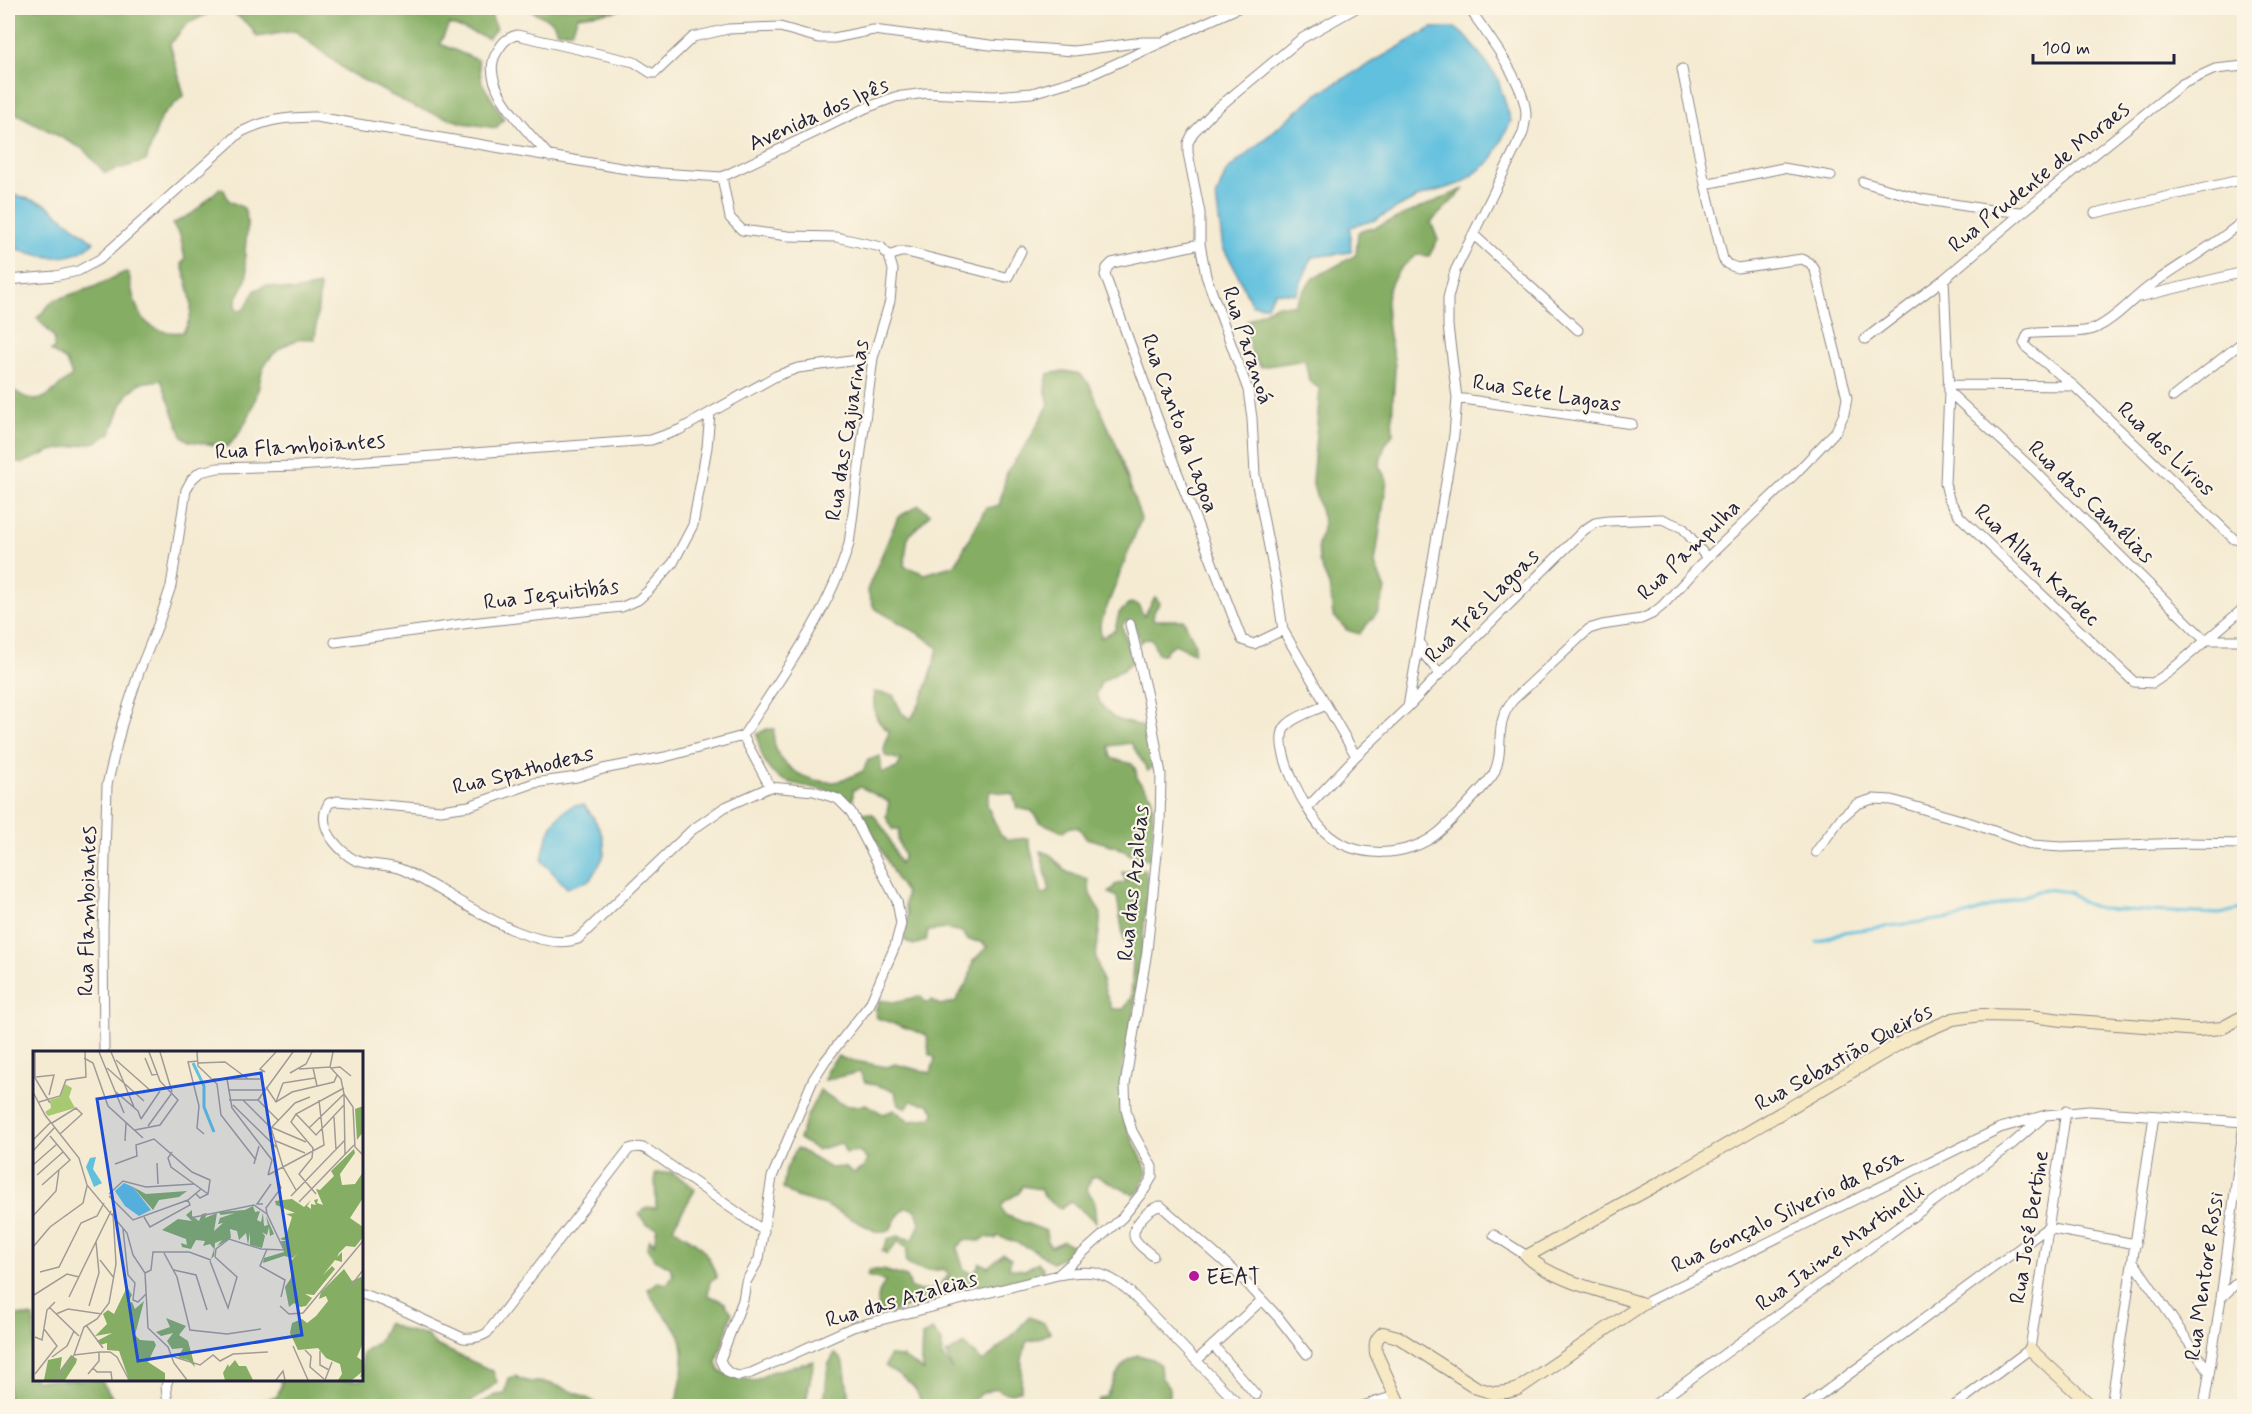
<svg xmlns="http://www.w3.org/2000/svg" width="2252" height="1414" viewBox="0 0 2252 1414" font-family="Mynerve,sans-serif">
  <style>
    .forest { fill: #85ad64; stroke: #546850; stroke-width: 1.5 }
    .water { fill: #60c0de; stroke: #41718c; stroke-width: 1.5 }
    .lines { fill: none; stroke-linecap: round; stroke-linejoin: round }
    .stream { stroke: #60c0de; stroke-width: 3 }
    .street-casing { stroke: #8c8687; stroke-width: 11 }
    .secondary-casing { stroke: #8c8687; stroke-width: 14 }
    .street { stroke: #fff; stroke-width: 9 }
    .secondary { stroke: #f7e9c3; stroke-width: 12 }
    .poi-dot { fill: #b5179e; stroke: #fcf5e5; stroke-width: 2 }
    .labels { text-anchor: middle; stroke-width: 4.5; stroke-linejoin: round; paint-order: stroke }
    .street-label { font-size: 22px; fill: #22223b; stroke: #fcf5e5 }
    .poi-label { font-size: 22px; fill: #22223b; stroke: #fcf5e5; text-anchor: start }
    .inset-river { fill: none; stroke: #60c0de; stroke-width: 3 }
    .inset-road { fill: none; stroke: #a19b96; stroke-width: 1.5 }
    .view { fill: #1d4ed8; fill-opacity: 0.15; stroke: #1d4ed8; stroke-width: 3 }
    .inset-edge { fill: none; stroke: #22223b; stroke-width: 3 }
  </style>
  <rect width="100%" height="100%" fill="#fcf5e5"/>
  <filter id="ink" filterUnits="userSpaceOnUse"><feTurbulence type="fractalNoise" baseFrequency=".0167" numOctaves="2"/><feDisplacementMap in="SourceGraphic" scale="12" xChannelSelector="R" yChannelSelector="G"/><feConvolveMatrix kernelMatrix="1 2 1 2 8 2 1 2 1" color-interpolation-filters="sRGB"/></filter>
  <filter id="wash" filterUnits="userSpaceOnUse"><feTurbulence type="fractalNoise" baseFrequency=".008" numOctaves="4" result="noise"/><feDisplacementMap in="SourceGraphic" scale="24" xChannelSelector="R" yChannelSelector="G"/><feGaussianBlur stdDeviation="1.35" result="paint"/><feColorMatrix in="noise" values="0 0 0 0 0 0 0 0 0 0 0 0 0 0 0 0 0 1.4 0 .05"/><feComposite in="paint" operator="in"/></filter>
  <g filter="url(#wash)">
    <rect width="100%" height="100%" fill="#f5ebd3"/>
    <path class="forest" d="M8,8H219L187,24L170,44L184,95L161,117L146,161L105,173L83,149L15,113L8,106Z
      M227,8H489L496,29L488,38L449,24L440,44L478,60L482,83L504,119L496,128L463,123L414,107L348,72L295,31L257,37L250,26Z
      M532,8H622L617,11L578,16L572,31L557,32L553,22L528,9Z
      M220,188L224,190L229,201L244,208C251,224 244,243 245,260C245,264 247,269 247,274C247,288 232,296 237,309L241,311L245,308L255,290L266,285L293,291L320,286L315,339C296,336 275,348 265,365C260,373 260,382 258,391C252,412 242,433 227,447L189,441L182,436L161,380L140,383L129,393L121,405L111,433L96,442L51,451L23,463L8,460V386C42,412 43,397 72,376L66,361L51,351L54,349V337L37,318L54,300L94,287L125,272L129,274C134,309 142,336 183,332C199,308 188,290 182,264L185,259L180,235L172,224L193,213Z
      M1464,189L1431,222L1438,240L1429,256L1417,255C1383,278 1383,303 1390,341C1392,350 1395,360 1395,369C1394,391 1391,412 1393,434L1385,445L1379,466L1387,480L1375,564L1385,590L1378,612L1359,634L1347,630L1333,615L1329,585L1319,562L1318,544L1324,524L1312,481L1320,389L1309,381L1305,360L1261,367C1250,354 1245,339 1247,321L1276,305H1294L1312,279L1356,255L1358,232L1376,227Z
      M1064,371L1080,374L1089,384L1116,444L1141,519L1100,625L1101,638L1115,630L1119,613L1130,603L1138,605L1144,616L1155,597L1160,603L1154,611L1153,620H1184L1195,644L1194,653L1175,644L1167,649L1164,654H1158L1151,638L1143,640L1140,643L1135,626L1126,620L1122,626L1133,661L1123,670L1101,682L1096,695C1101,705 1108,716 1119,720C1128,724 1137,723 1147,729L1153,766L1148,771L1131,743L1109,746L1111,758L1132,764L1136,770L1137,779L1152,796L1153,826L1150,859L1136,858L1115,846L1086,838L1079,828L1070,827L1063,832L1040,822L1032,811L1017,808L1013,794L990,791L987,805L1000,834L1008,840L1028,838L1042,895L1050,891L1040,851L1049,854L1067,872L1088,879L1090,894L1101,914L1096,958L1104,988L1112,1009H1124L1131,998L1133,961L1124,941L1117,897L1109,893L1115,885L1126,882L1122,872L1145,869L1148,883C1144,921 1142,960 1136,998C1132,1031 1119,1065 1121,1099C1122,1126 1139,1148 1147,1172L1139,1192L1134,1195L1097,1176L1091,1178L1087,1190L1094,1200L1096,1222L1071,1202L1061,1208C1051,1203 1045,1200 1040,1189L1022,1186L1019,1193L1005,1201L1001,1207L1005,1215L1046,1231L1047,1241L1051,1247L1063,1241L1074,1246L1067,1256L1052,1263C1035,1248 1018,1243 997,1236L996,1239L986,1237L980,1241L964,1240L957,1248L964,1270L974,1273L980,1263L988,1267L1003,1254L1011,1259L1009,1268L1025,1270L1038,1262L1043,1268L1042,1274L1022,1282L938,1300L933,1299L891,1312H880C876,1299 878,1291 886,1281L867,1276L869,1270H883L907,1277L911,1288L920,1291L936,1289L949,1275L944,1269C931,1272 917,1270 906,1262L907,1249L898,1241L887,1254L882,1251L888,1239L898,1236L913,1240L920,1223L916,1210L906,1207L897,1217L890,1230L877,1232L825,1205L796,1197L783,1188L786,1169L797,1148L830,1168L844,1167L854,1173L863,1168L867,1160L859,1151L846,1153L841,1143L817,1150L799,1139L807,1116L820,1090C836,1101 846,1111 866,1104L883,1114L894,1110L910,1121L929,1118L935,1113L928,1104L911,1101L906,1108L897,1103L895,1091L865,1082L860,1072L825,1080L827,1069L838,1056L844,1059L887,1067L895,1064L931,1073L935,1058L929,1054L927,1035L877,1018L875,1010L880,1000L893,1002L921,996L925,1003L933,1000L940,1005L955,1002L969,979L973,961L987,947L981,942L968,940L962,932L947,929L928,931L926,941L913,945L904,940L908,915L905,907L906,893L897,880L866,820L858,812L873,814L886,832L900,864L904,856L898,841L899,829H892L886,817L889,802L861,787L853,790V800L850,801C842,793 835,792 825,790C783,782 764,782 757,734L767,729H774C770,762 802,782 832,782C843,782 854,775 863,771L868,760L880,756L882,773L897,768L901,760L885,756L884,749L889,731C874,722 873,710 874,692L893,695L902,713L911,719C925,696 932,674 938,648L921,635L874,608L867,590L898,517L919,505L930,514L908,537L904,566L925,574L955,565L986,508L999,506L1007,472L1028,442L1049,404L1045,388L1048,374Z
      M671,1172L688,1183L695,1190L673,1227C681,1235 689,1237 697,1244C707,1251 713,1267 717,1278L710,1281L708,1295L724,1302L732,1313L717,1362L720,1372L754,1381L771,1372L814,1361L805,1406H674C681,1391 688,1347 678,1332C667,1317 655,1307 648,1289L658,1282L667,1284L673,1275L670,1267L654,1259L647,1248L650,1239L654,1244L657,1227L646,1224L639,1214L647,1207L656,1208L655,1175L659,1173Z
      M8,1314L34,1317V1380H101L118,1406H8Z
      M1029,1317L1044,1323L1050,1332L1039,1339L1026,1342L1022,1360L1021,1390C1010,1394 1005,1395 996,1388L981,1394L965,1406H926L921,1405C919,1384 901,1377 885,1366L889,1356L903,1357L924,1371L921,1358L922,1336L932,1330L942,1342V1356L952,1369L946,1354L964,1344L983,1362L1011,1337Z
      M387,1323L404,1330L426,1335L436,1345L493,1371L497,1382C487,1392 476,1397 466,1406H253L263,1400L277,1397L281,1385L280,1380H362V1353L380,1340Z
      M835,1353L844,1363L850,1406H813L825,1395L828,1365Z
      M1138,1355L1152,1359L1160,1365L1161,1377L1170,1388L1168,1400L1170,1406H1095L1099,1399L1106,1396C1117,1377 1116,1365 1138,1355Z
      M515,1376C532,1386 536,1379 552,1384C565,1388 590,1398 600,1406H476L496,1395L505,1394L509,1378Z"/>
    <path class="water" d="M1432,28H1455L1467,37L1497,77L1511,121L1491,161L1462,183L1420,196L1375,220L1350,227L1351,252L1312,257L1296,294L1275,292L1266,306L1252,305L1233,265L1223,248L1216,197L1226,172L1317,94Z
      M8,193L45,204L94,242C69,266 36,257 8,245Z
      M575,805H584C594,817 607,837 604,854C602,862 594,872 590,880L567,888L542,861C545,839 552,813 575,805Z"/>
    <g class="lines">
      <path class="stream" d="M1817,942L1843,932L1960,917L2045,889L2069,892L2084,903L2100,909L2220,914L2244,908"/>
    </g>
  </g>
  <g filter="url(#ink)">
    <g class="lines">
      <g class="street-casing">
        <path id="street" d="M1356,8L1301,39L1214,111L1193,133L1188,143V153L1200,213V244L1206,276L1248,390L1252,418L1255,475L1277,588L1283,630L1356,756
          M550,157C530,133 476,84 497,52C503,42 506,38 517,35L634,62L651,73H655L693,37L728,29L780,27L819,38H834L873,30L990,45L1074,51L1143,42H1160
          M722,177L730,218L742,230L788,236L836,237L881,247L889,256L893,270L890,301L873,358L849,544C828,614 782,675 743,736L770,787
          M1863,182L1921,199L1991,210L2023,212
          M1705,184L1783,168L1831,176
          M2095,213L2244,179
          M1474,235L1578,330
          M1200,244L1112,263L1107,268L1105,275L1173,461L1242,640L1254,644L1283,630
          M889,256L900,252H907L1005,277H1008L1021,251
          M1944,279L1949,392L1945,483L1949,499L1960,517L2134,682L2153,683L2169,672L2244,608
          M8,280L55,276L78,271L100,259L241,132C270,118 285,118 316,117L645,172L722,177L866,108L895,97L926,93L994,96L1032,93L1086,77L1238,8
          M2139,297L2244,272
          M1865,339L1944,279L2023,212L2182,84L2215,69L2244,66
          M1948,385L2074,386
          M1949,392L2036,472L2205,640
          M2173,397L2244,341
          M1457,398L1632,424
          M2234,539L2074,386L2027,348L2024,343L2028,334C2048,330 2081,335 2096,328C2117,318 2132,299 2150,286C2181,263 2216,245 2244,220
          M2205,640H2244
          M335,642L470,623L622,607L638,600L648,591L673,563L693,525L707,447L710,414
          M1421,644L1422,652L1440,674
          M1326,705C1314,711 1295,716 1286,726C1269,745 1309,818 1325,832C1354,860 1408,858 1438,833C1447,826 1491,780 1494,773C1506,748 1492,725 1513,700L1589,629L1602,625L1641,619L1652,614L1662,606L1707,558L1795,474L1836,431L1844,414L1847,398L1815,270L1810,263L1802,259L1737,268L1727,264L1723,259L1705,184L1682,69
          M1408,707L1454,435L1457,398L1448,326V298L1455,271L1523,133C1524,127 1526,120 1526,114C1525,83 1487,34 1469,8
          M743,736L665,757L603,769L577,777L534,783L469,806L441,810L337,801L329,803C317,822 331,841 346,854C361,868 385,862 403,870C447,889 529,956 578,939L692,830L725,807L770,787L814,791L838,799L851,812L897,901L901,924L895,946L870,1004L825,1061L813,1080L772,1177L759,1259L746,1282L743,1300L720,1360L724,1368L729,1373L738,1376L751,1373L853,1327L1058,1275C1089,1269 1105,1271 1129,1291L1240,1406
          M1307,808L1356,756L1408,707L1447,666L1584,530L1595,523L1608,521L1662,519L1683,528L1707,558
          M1816,852L1841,818L1857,804L1873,799L1892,800L1971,823L2033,845L2061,847L2188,843L2244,844
          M104,1052L103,931L107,785L122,724L139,672L158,625L171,586L186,490L192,479L200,472L218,468L298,466L651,440L679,430L776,376L798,368L873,358
          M2047,1228L2136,1244
          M1494,1235L1527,1256
          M1153,1256C1147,1251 1139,1246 1135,1239C1129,1228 1150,1206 1161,1206L1238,1274L1278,1317L1307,1354
          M2133,1261L2209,1372
          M1059,1274L1122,1218L1145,1189L1152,1177V1167L1132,1131L1126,1110L1125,1085L1147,951L1160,824L1161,774L1148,700L1130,624
          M362,1294L383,1301L463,1338C472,1339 479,1338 487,1333L629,1149C640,1145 645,1148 654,1154L764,1231
          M2221,1298L2244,1276
          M1643,1304L2000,1128L2046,1115L2089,1111L2244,1122
          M1213,1345L1256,1395
          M1196,1361L1262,1300
          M168,1380L166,1386L168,1406
          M2205,1400L2221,1298L2244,1123
          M1362,1406L1395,1396
          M1653,1406L2011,1145L2042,1118
          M1806,1406L2047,1228
          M1954,1406L2030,1349L2066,1111
          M2111,1406L2154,1116"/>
      </g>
      <g class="secondary-casing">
        <path id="secondary" d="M1643,1304C1608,1292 1554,1282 1527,1256L1687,1168L1909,1038L1953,1019L1981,1015L2031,1016L2061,1020L2199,1030L2222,1028L2244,1016
          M2030,1349L2091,1406
          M1400,1406L1376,1353C1375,1344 1375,1339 1383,1333L1398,1337L1477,1388L1494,1393L1507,1392L1518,1389L1643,1304"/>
      </g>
      <use href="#street" class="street"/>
      <use href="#secondary" class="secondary"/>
    </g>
  </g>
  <circle class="poi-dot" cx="1194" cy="1276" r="6"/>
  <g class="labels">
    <g class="street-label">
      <text transform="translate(818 113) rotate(-24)" y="8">Avenida dos Ipês</text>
      <text transform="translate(2038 176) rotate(-39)" y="8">Rua Prudente de Moraes</text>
      <text transform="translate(1249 345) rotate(72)" y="8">Rua Paranoá</text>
      <text transform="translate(1547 392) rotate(9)" y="8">Rua Sete Lagoas</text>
      <text transform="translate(1181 423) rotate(70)" y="8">Rua Canto da Lagoa</text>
      <text transform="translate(846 430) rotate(-81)" y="8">Rua das Cajuarinas</text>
      <text transform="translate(300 445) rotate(-4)" y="8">Rua Flamboiantes</text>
      <text transform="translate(2167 448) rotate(44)" y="8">Rua dos Lírios</text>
      <text transform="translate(2092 501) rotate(44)" y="8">Rua das Camélias</text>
      <text transform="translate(1688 549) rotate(-44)" y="8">Rua Pampulha</text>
      <text transform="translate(2038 564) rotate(44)" y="8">Rua Allan Kardec</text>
      <text transform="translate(551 593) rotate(-7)" y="8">Rua Jequitibás</text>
      <text transform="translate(1481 605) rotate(-45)" y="8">Rua Três Lagoas</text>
      <text transform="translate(523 769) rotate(-14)" y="8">Rua Spathodeas</text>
      <text transform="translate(1132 883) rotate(-84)" y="8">Rua das Azaleias</text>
      <text transform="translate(86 911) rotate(-89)" y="8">Rua Flamboiantes</text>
      <text transform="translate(1843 1056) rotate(-29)" y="8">Rua Sebastião Queirós</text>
      <text transform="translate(1787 1210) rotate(-26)" y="8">Rua Gonçalo Silverio da Rosa</text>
      <text transform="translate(2028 1227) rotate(-81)" y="8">Rua José Bertine</text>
      <text transform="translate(1839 1246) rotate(-36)" y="8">Rua Jaime Martinelli</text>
      <text transform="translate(2203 1276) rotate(-82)" y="8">Rua Mentore Rossi</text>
      <text transform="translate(901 1298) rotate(-16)" y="8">Rua das Azaleias</text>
    </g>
    <g class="poi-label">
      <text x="1206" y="1284">EEAT</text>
    </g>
  </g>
  <g transform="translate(33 1051)">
    <rect width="330" height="330" fill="#f5ebd3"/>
    <path d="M32,33L39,37L36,46L42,57L15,65L12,61L18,57L17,49L27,46Z" fill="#a7c972"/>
    <path d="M330,55V81L324,89L322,58ZM321,98L322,102L307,123L309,134L322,133L330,121V147L317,167L330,176V186L322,196L313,195L306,202L304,206L309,201V211L302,209L290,224L299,215L302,218L281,244L272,243L279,247L273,255L267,256L261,252L256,256L252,236L258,227L259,209L265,202L260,207L251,205L230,212L231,207L251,201L248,190H254L247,188L253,185L259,166L253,163L262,162L243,154L242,150L259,148L271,156L278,149L274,155L278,158V153L283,154L281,149L285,148L284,152L290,154L283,138L287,139L301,125L298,120ZM100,136L113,143L154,140L146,146L126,149L120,159ZM220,155L222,161L227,160L224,169L228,171L230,162L231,175L235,174L233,165L241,183L237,185L236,176L234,184L229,181L232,185L229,197L217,194V181L215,194L213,182L206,189L204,180L197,178L198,187L184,195L189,189L182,192L181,205L178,208L181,198L177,193L170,195L172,190L163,189L158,198L149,196L148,192L154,194L153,188L129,179L145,168L159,170L153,164L159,159V165L166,170L169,163L174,162L172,167L184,162L181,180L190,172L185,173L187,167L202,162L188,164L185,161L212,159ZM311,218L319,230L330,225V292L324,306L330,310V325L327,326L329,321L319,329H305L309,323L307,313L293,307L285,297L265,299L257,282L259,272L269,268L274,272L283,265L295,250L293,245L286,248L288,241ZM94,236L99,244L94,253L99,251L102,258L111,250L102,284L107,289L121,290L123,294L115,311L132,322V329H96L86,300L74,299V292L67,294L64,290L79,282L62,285L74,273L70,263L75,259L81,263ZM133,267L153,275L146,284L155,290L162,316L155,309L145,307L150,297L139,298L134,290L140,282L128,285L123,281L137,276ZM38,304L44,308L43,312L32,329H11L15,309L29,306L27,319ZM202,309L206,315H213L220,329H192L190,322L195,313L196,316Z" fill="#85ad64"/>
    <path d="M63,106L60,118L69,132L61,136L53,116L57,107ZM91,132L100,136L118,159L106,165L92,155L82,140Z" fill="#60c0de"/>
    <path class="inset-river" d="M160,12L171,35V56L181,81"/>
    <path class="inset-road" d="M2,1V27L17,52M66,1L91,62M78,1L101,56M127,1L139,41M164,1L165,15L184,33L188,64L223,109M300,1L297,16L308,28L311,43L320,56L322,96L330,104M51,7L60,12L75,55L110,87M112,7L119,24L125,23M83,9L118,40M165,10L155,11L166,55L164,77L171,83M165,12L192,11L215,28M74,17L111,50M280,17L284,35M298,17L307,16L318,25M266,18L297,16M232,21L227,18L243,1M257,22L273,13L279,1M3,26L21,24L16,44M180,28H227M194,28L199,57L239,109L235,124M250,32L282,27M233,36L243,51L259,41L301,31L304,24M195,39H231M0,41L12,64L46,107L54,134L94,182L100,204L112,222L115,277L135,296L141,312L154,329M83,41L105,60L108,68M196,49H225M210,49L238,77L250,116L263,139M225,49L260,1M225,49L245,69M6,51L27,45L33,29L53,26L52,1M243,51L250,32M200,54L244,97M263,63L283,84L311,54M301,66L303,99M108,68L127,40M19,72L43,57L49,63L27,83M115,75L139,42M238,76L273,91M238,77L262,52L277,46M276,77L311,43L312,103M102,79L127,74L145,49L127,30L116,1M0,89L18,71M92,90L93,72M243,90L272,102M0,100L22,76M139,101L135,107L138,116L175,143M124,112L125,133M82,113L104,105L103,94L121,88L159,121L177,129L175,143L167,147L163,143M221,113L226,95M0,114L24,93M4,124L30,101M235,124L291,94L286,49M9,134L37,109L17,85M76,143L90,130L113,136L161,133M283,143L266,123L279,107L280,97L258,71L263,63L311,37M76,145L100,169L155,149L168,138M258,145L312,89M266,151L321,94M230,153H224L238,133M234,163L233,157L248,137L242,122M0,165L23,140L26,119M111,166L117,176L157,154L155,149M157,167L221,154L234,163L251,199L228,198L196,188L183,198L182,206M90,178L95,224L102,232L100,249L105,251L113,243M0,196L17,176L50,152L54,135M234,198L227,215L252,229L248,246M131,202L144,226L157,279L194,283L228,278M67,209L81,227M177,210L195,257L204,226L182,206M141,219L163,224L174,259M7,221L26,216L48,172L64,165L71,152M112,222L118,219L120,201H156L178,209M317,236L330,219M1,244L34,223L46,226M36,246L78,160M56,255L66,222L63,191M247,255L256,263L270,262L330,190M16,256L46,285M23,263L35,258L69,263M53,274L70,297M2,286L9,289L14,259L22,251M260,295L275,329M272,299L278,305L277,316L291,328M287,300V314L296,319M66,301H77L84,306L96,329M41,304L66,301V310L55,323M138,305L167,314L180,304L187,310L200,303L235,301M19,306L34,295L41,280M60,317L64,321H78L79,329M2,323L24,295L11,278M22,329L41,304L51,276L64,268L76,252L83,213L80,162M243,329L250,320L252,329M292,329L299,311"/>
    <path class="view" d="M228,22L269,284L105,310L64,48Z"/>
    <rect width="330" height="330" class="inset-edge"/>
  </g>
  <rect width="2252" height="1414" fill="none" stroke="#fcf5e5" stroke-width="30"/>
  <path d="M2033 54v9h141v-9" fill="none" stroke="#22223b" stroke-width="3"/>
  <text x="2042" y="54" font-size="18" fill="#22223b" stroke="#fcf5e5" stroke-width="4.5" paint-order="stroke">100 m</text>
</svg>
